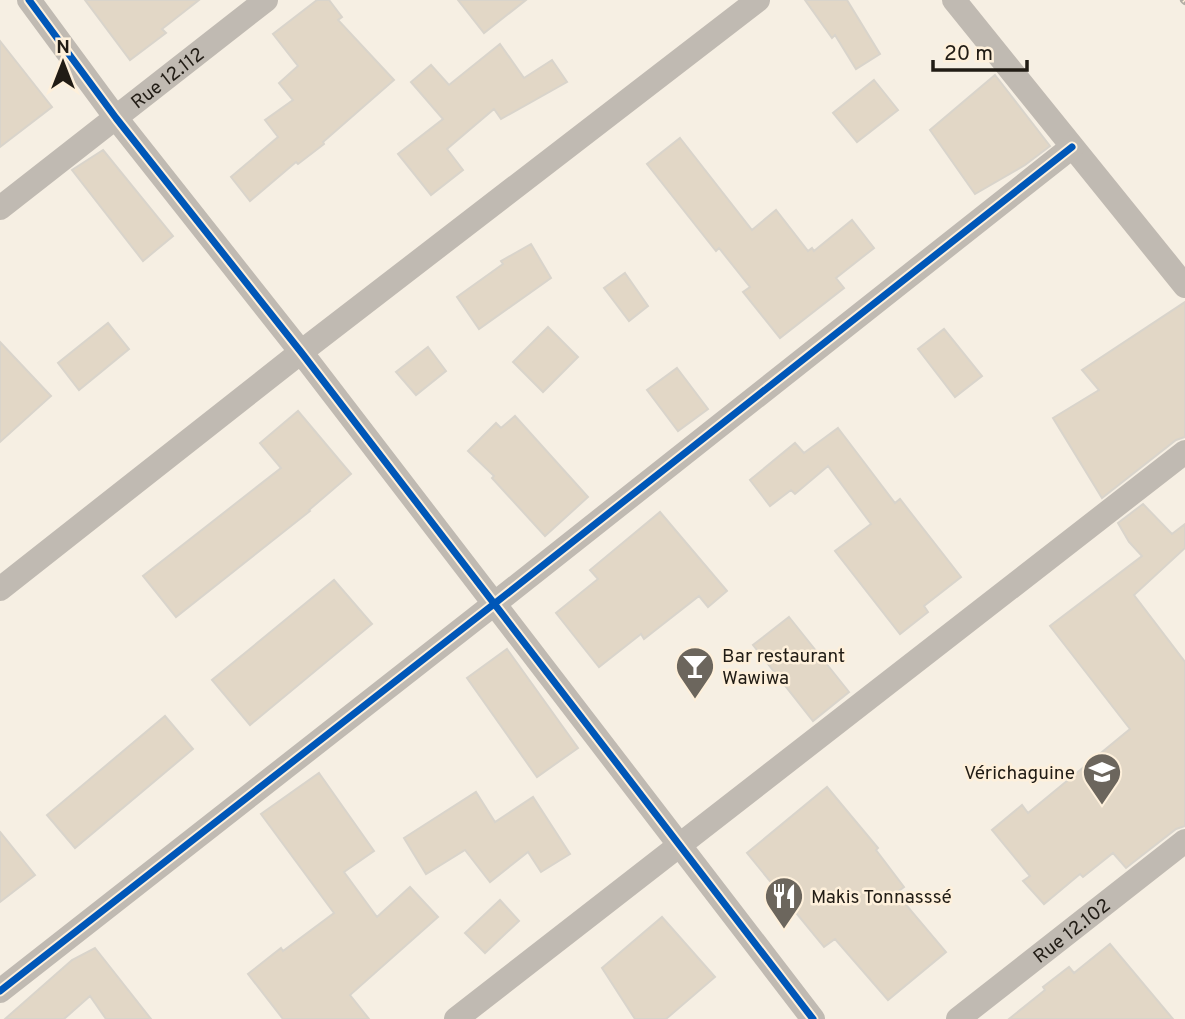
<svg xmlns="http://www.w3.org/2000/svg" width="1185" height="1019" viewBox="0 0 1185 1019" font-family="Overpass,sans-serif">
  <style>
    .building { fill: #e2d7c6; stroke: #d9d4cb; stroke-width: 2 }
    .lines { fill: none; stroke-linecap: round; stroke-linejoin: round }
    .minor { stroke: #c0bab2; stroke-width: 24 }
    .rail-casing { stroke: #b1ada4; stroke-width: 8 }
    .rail { stroke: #fef0db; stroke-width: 5; stroke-dasharray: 16; stroke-linecap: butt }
    .cycleway-casing { stroke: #fef0db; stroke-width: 11 }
    .cycleway { stroke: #0057b8; stroke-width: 7 }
    .labels { text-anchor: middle; stroke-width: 5; stroke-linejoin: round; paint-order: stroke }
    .street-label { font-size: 19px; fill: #211c15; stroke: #fef0db }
    .poi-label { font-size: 19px; fill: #211c15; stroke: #fef0db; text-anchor: start }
  </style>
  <rect width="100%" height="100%" fill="#f6efe3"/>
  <path class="building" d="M85,0H199L162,29L166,33L130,60Z
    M317,0H329L342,17L338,20L394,80L323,142L324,144L298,164L296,162L250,201L231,177L278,137L265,120L293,100L279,83L298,66L273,34Z
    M458,0H526L484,33Z
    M805,0H847L880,54L856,69L835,35L832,38Z
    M0,41L52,107L0,147Z
    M500,44L524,78L552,60L567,82L501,119L494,109L447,149L463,170L431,195L398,154L443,119L411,82L431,65L449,85Z
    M995,75L1050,146L1025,165L975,194L930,130Z
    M874,80L898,110L857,142L833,113Z
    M680,138L752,230L776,210L808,251L812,248L814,251L852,220L874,248L836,278L844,288L780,338L743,292L750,287L719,248L716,251L647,164Z
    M103,150L173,236L143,261L72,170Z
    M531,244L551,278L479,329L457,297L503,264L501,261Z
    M625,273L648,306L629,321L604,288Z
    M1185,302V437L1176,440L1102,498L1053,418L1099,390L1082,370Z
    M108,323L129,349L79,390L58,363Z
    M548,327L578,357L543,392L513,362Z
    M944,329L982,376L955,397L918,349Z
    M0,342L51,396L0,442Z
    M428,347L446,371L416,395L396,372Z
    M677,368L708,409L678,431L647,390Z
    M298,411L351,474L309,510L310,511L176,617L143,576L281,468L260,443Z
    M515,416L588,497L545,536L492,478L494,476L468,451L496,423L501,428Z
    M838,428L895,503L900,499L961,577L924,606L928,612L900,634L835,551L871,524L828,466L795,494L791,490L770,506L750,480L795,443L804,453Z
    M1143,504L1172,534L1185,524V548L1134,595L1185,662V826L1176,829L1126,868L1113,853L1083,877L1080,874L1044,904L1023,881L1030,876L992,830L1022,805L1028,813L1130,729L1050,626L1142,556L1129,542L1118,523Z
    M660,512L727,591L708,607L699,596L644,639L641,634L599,667L556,613L598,579L590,570Z
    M334,580L372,624L250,725L212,680Z
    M789,617L849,692L813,721L753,645Z
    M507,649L578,748L537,777L467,678Z
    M165,716L193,749L75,848L47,815Z
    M319,773L374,851L344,872L377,917L410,887L438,917L350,995L369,1019H283L248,974L281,948L283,951L334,913L261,814Z
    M827,787L878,848L876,850L904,887L896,893L946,952L888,1000L835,939L824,947L747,853Z
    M476,792L495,822L533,797L570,854L541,872L528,852L490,882L465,850L426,874L404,838Z
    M0,832L35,875L0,902Z
    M500,900L519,921L485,953L465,933Z
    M662,917L715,977L666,1019H635L602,968Z
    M1110,944L1173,1019H1009L1045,990L1043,987L1069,967L1074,973Z
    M95,948L151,1019H106L90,996L64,1019H5L72,960Z"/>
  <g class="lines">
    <g class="minor">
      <path d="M29,0L116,118L301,352L813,1019"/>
      <path d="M954,0L1185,286"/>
      <path id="s1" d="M0,208L266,0"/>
      <path d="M0,589L301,352L758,0"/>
      <path d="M0,991L494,604L1072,147"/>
      <path d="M456,1019L1185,452"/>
      <path id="s2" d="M958,1019L1185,841"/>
    </g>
    <g class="rail-casing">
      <path id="rail" d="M1184,0L1185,1"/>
    </g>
    <use href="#rail" class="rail"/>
    <g class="cycleway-casing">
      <path id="cycleway" d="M29,0L116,118L301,352L813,1019
        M0,991L494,604L1072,147"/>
    </g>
    <use href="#cycleway" class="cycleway"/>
  </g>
  <defs>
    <g id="bar-pin" transform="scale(2.0125)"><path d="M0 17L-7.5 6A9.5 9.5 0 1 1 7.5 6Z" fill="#6c665d" stroke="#fef0db"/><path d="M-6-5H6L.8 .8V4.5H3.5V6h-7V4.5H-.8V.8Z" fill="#fff"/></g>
    <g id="university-pin" transform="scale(2.0125)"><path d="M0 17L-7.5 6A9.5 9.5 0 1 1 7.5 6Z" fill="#6c665d" stroke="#fef0db"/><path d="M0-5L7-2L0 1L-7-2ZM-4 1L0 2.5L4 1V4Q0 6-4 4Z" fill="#fff"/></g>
    <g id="restaurant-pin" transform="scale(2.0125)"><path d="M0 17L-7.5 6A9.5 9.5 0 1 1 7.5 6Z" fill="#6c665d" stroke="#fef0db"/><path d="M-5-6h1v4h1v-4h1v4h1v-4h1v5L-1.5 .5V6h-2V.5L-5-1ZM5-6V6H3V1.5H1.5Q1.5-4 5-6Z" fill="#fff"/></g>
  </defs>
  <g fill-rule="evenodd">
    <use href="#bar-pin" x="695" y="666"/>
    <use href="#university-pin" x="1102" y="772"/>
    <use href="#restaurant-pin" x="784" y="896"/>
  </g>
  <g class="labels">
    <g class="street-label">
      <text dy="7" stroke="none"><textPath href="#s1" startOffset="212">Rue 12.112</textPath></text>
      <text dy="7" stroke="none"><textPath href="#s2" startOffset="144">Rue 12.102</textPath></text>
    </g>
    <g class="poi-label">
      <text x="722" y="662">Bar restaurant<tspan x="722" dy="22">Wawiwa</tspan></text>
      <text x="1075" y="779" text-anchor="end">Vérichaguine</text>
      <text x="811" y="903">Makis Tonnasssé</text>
    </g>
  </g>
  <g transform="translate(63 63)" stroke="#fef0db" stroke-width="5" paint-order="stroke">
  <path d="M0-5L12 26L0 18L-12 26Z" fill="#211c15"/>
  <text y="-10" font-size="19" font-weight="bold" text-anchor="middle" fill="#211c15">N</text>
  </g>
  <path d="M933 60v10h94v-10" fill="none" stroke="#211c15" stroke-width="3.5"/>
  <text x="944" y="60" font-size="21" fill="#211c15" stroke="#fef0db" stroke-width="5" paint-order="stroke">20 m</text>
</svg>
